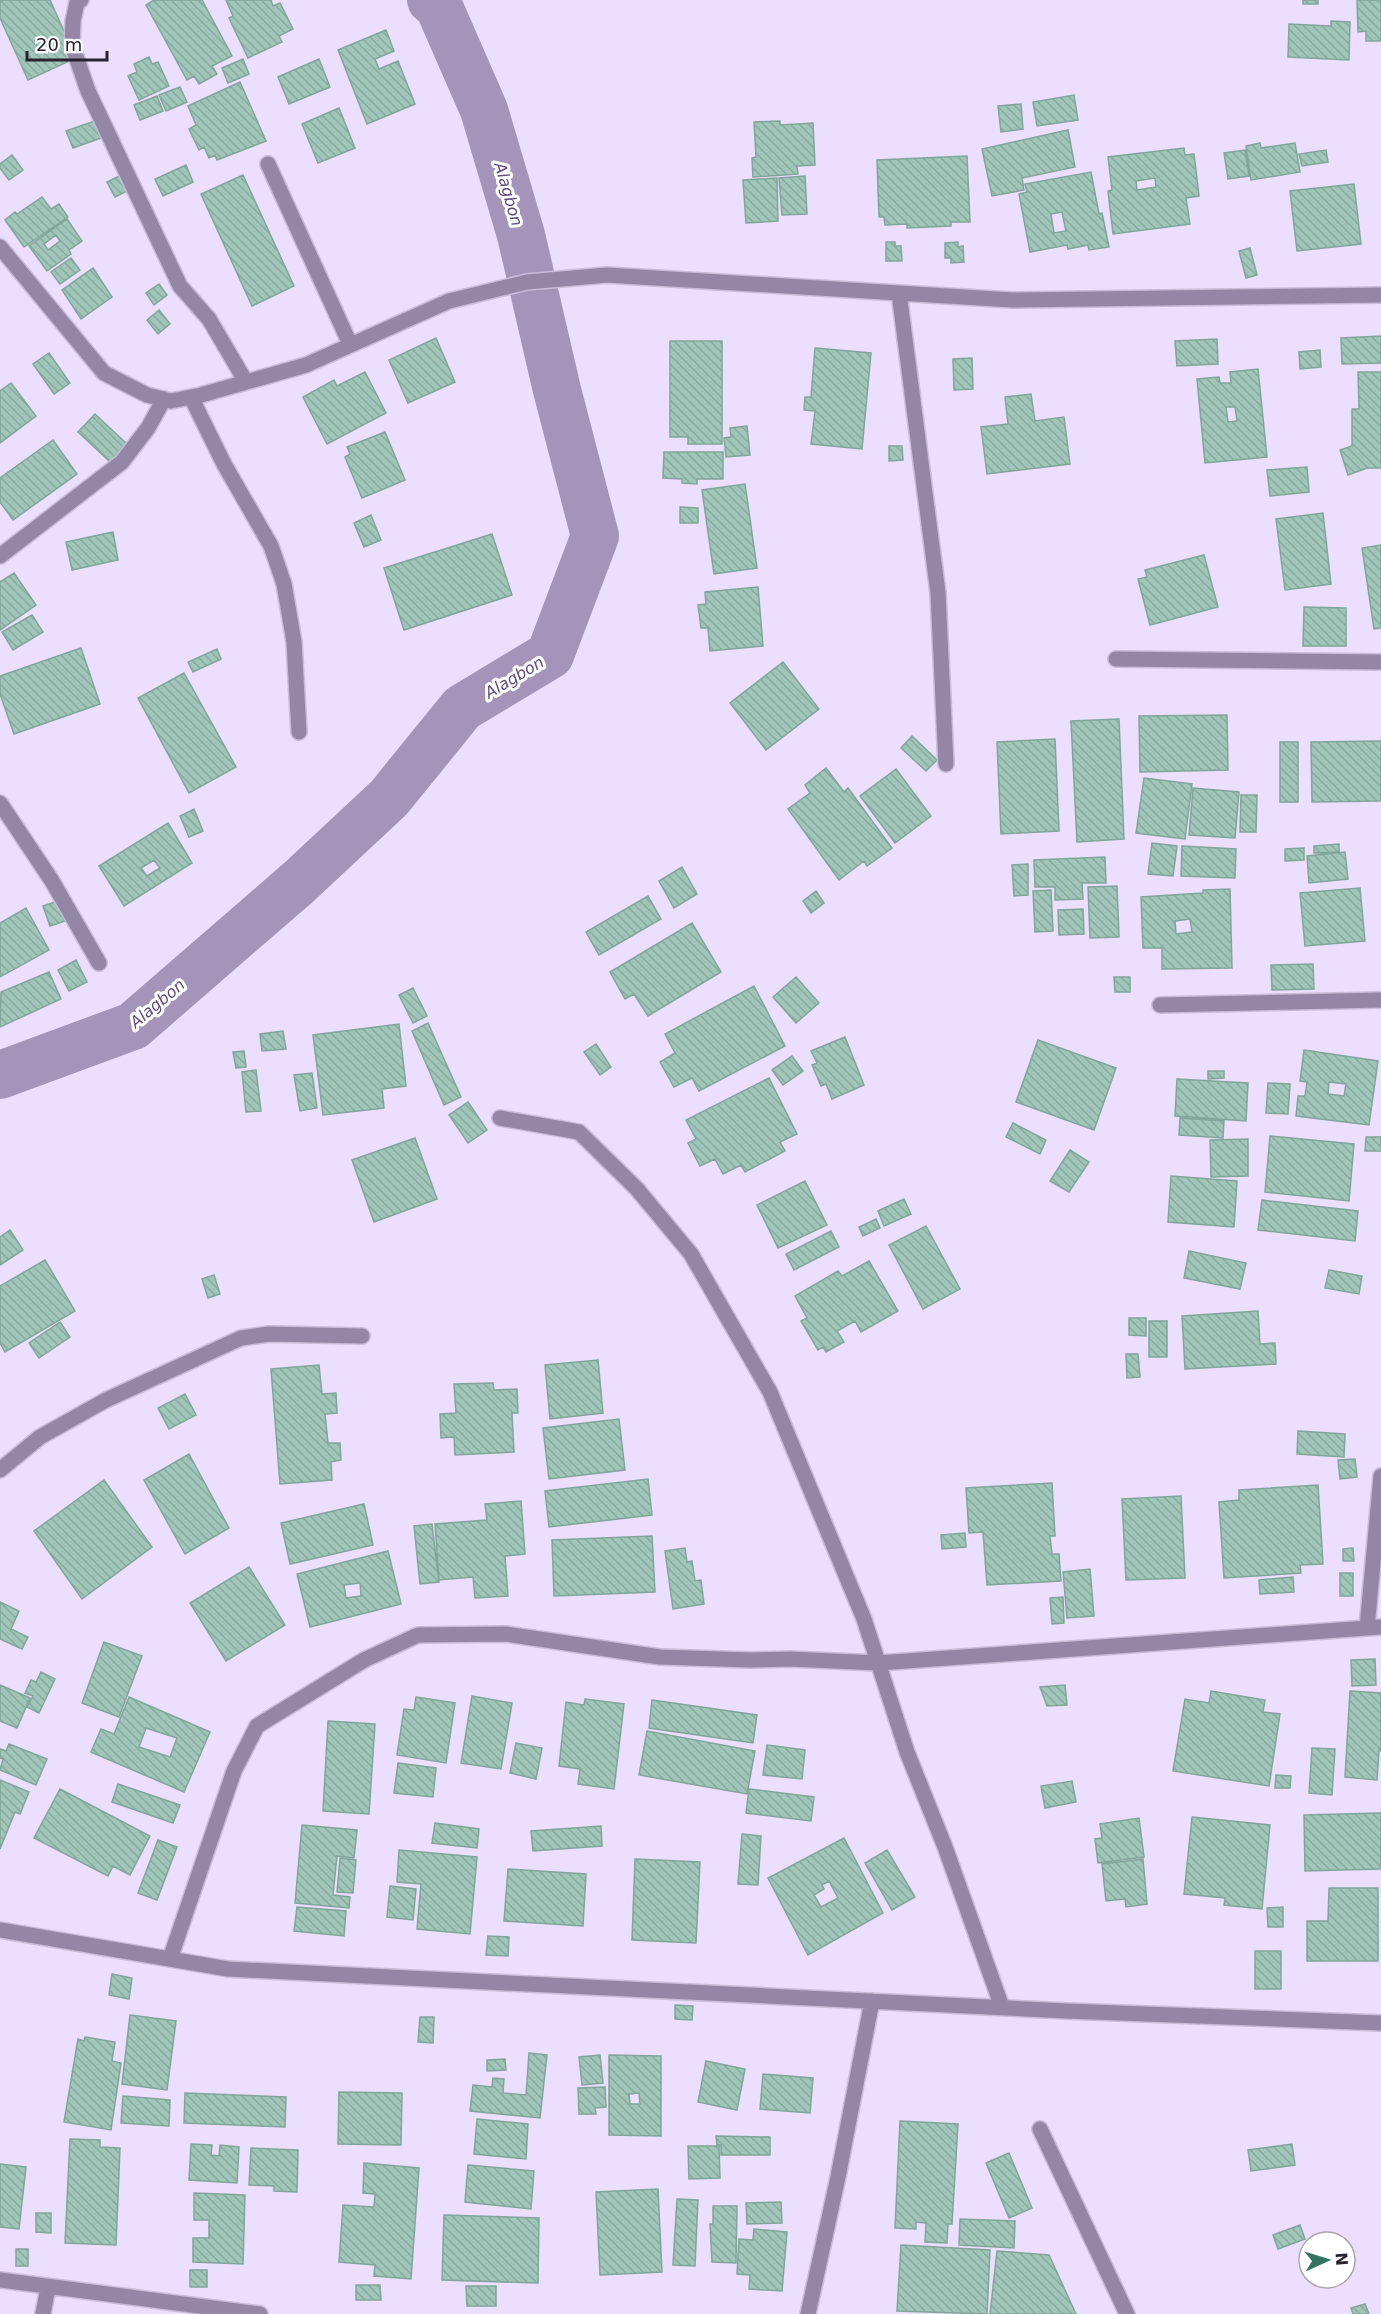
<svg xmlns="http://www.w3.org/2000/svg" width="1381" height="2314" viewBox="0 0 1381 2314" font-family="'DejaVu Sans',sans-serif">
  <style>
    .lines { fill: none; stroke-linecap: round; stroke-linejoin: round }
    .river { stroke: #a494b9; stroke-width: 48 }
    .building { fill: url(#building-back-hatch); stroke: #81a699; stroke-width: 1.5; fill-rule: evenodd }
    .minor-casing { stroke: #c8bcd9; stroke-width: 18 }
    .minor { stroke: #9486a7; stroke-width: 15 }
    .labels { text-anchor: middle; stroke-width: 6; stroke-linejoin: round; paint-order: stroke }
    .water-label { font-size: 16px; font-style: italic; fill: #61497c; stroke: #fff }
  </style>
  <defs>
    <pattern id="building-back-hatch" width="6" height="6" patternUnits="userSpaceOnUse" patternTransform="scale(1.5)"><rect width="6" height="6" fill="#9fc6b8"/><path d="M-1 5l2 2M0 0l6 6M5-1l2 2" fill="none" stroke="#89aa9e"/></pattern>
  </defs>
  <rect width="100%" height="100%" fill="#ebdefe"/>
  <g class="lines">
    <path class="river" d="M0,1075L133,1026L299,882L389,798L462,708L550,655L595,536L557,390L521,235L484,110L439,7L431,0"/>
  </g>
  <path class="building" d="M0,0H50L76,58L28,80L0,18Z
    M154,0H202L232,56L212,66L217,74L199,84L194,76L187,80L146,5Z
    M226,0H271L273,6L280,3L293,29L279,36L282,42L248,58L229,18L233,16Z
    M1303,0H1318V4H1303Z
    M1357,0H1381V41H1366V31L1358,32Z
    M1331,21L1350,22L1349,60L1288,57L1289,24L1331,26Z
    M386,30L394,51L375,59L379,69L398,61L415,104L367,124L338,50Z
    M149,57L152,64L158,62L169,86L139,100L128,76L137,72L134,64Z
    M243,59L249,74L228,83L222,68Z
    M319,59L330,87L289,104L278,77Z
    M240,82L266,141L217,160L215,155L209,158L204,147L199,150L189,129L196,125L188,106Z
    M180,87L187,102L166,111L159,95Z
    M1074,95L1078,120L1037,126L1033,102Z
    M157,96L163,111L140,120L134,105Z
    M1021,104L1023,129L1001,132L998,106Z
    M339,108L355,148L318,163L302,124Z
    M95,121L101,138L73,148L66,131Z
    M780,121V125L813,123L815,165L797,166L798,174L753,177L752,158L756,157L754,122Z
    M1068,130L1075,167L1022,178L1024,190L992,196L982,149Z
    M1260,143L1261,148L1295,143L1300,172L1251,180L1246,146Z
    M1184,148L1185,155L1194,154L1199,196L1186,198L1190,224L1113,234L1108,191L1112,190L1108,157ZM1155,178L1156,187L1137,190L1136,181Z
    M1245,150L1249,176L1228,179L1224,153Z
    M1326,150L1328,162L1302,166L1299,154Z
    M12,155L23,170L9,180L0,168V164Z
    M967,156L970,222H951V226L907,228V224L885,225L884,217H879L877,160Z
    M186,165L193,182L163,196L155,179Z
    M1091,172L1099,214L1102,213L1109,247L1089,250L1088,245L1068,249L1067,245L1030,252L1019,194L1027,192L1025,184ZM1062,212L1066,231L1054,233L1051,214Z
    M121,175L129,190L115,197L107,182Z
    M243,175L294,286L252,306L201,194Z
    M805,176L807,214L782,215L779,178Z
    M777,178L778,221L746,223L743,180Z
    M1354,184L1361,244L1297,251L1290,191Z
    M42,197L51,209L59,204L68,217L24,247L5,220L15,212L17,214Z
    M67,219L82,241L69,250L71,254L47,271L29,246ZM56,235L60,241L48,250L44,244Z
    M886,242H895V246H901L902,261H886Z
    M958,242V247L963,246L964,262L951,263V258H945V243Z
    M1250,248L1257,275L1246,278L1239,251Z
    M71,258L80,270L60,284L51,272Z
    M93,268L112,297L81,319L62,290Z
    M159,284L167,295L154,305L146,293Z
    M159,310L170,324L158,334L147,320Z
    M1381,336V363L1342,364L1341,338Z
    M436,338L455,382L408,403L389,360Z
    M1217,339L1218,364L1177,366L1175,341Z
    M670,341H722V444H688V437H670Z
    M815,348L871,353L862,449L811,444L815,411L804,410L805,397H811Z
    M1320,350L1321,367L1300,369L1299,352Z
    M49,353L70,383L54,394L33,364Z
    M972,358L973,389L954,390L953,359Z
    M1258,369L1267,457L1205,463L1197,379L1219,377L1220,383H1231L1230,372ZM1226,407H1235L1237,421L1228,422Z
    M365,372L386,413L327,444L303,397L334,380L337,386Z
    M1358,372H1381V468H1367L1348,475L1340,450L1352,446V409H1359Z
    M11,383L36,416L0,443V391Z
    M1031,394L1035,421L1064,417L1070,464L987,474L981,427L1008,424L1005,397Z
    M95,414L127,444L110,462L78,432Z
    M747,426L750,455L726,457L724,438L731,437L730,428Z
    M385,432L405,480L362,498L345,457L350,454L347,447Z
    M53,440L77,474L13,520L0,502V478Z
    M889,446H902L903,460L889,461Z
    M664,452H723V479H697V484L682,483V479L663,478Z
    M1307,467L1309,492L1270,496L1267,470Z
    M745,484L757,568L714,574L702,490Z
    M680,507L698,508V523H680Z
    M1323,513L1331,584L1285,590L1276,519Z
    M371,515L381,540L364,547L354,523Z
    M113,532L118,560L72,570L66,542Z
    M492,534L512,595L404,630L384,568Z
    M1381,545V628L1374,629L1362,548Z
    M1204,555L1218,607L1150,625L1138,579L1147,577L1145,570Z
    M14,573L36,605L0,630V582Z
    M758,587L763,646L710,651L708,628H701L698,605L706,604L705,592Z
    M1304,607L1346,608V646H1303Z
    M32,615L43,632L13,650L2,632Z
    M81,648L100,704L14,734L0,694V676Z
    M217,649L221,659L193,672L188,662Z
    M783,662L819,709L766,750L730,703Z
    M184,673L236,767L189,793L138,698Z
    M1227,715L1228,770L1140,772L1139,716Z
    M1119,719L1124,839L1077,842L1071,721Z
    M912,736L937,760L926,771L901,748Z
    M1055,739L1059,831L1001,834L997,742Z
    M1381,741V801L1312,802L1311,742Z
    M1280,742H1298V802H1280Z
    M826,768L844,792L848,788L892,848L867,866L864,861L839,880L788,809L810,793L805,785Z
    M896,769L931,816L895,843L860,796Z
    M1144,778L1192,784L1185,839L1136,833Z
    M1193,788L1239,792L1235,838L1189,835Z
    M1241,795H1257L1256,832H1240Z
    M194,809L203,831L189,837L180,816Z
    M168,823L192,863L124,906L99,866ZM154,860L160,868L147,876L141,868Z
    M1152,843L1177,846L1173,876L1148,874Z
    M1339,844V852L1314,853V846Z
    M1182,846L1236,849L1235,878L1181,876Z
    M1304,848V860L1285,861V849Z
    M1345,852L1348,879L1309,883L1307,856Z
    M1105,857L1106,883H1082L1083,899L1055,900V887H1035L1034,860Z
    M1028,864V895L1014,896L1012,865Z
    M682,867L697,894L674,908L659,881Z
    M1117,886L1119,937L1090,938L1088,887Z
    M1360,888L1365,941L1305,946L1300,893Z
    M1230,889L1232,968L1162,969V948H1143L1141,897L1203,893V890ZM1190,919L1192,932L1176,934L1175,921Z
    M1051,890L1053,931L1035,932L1033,891Z
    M816,891L824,903L811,913L803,901Z
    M648,896L661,919L599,955L586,932Z
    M58,901L65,921L50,926L43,906Z
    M26,908L49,950L0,977V923Z
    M1083,909L1084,934L1059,935L1058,910Z
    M692,923L721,972L648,1016L634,994L625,999L610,972Z
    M76,960L87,982L69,991L58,970Z
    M1313,964L1314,989L1272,990L1271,965Z
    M49,972L61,999L0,1027L1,992Z
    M796,977L819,1003L796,1023L773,997Z
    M1114,977H1130V992H1115Z
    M754,986L785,1046L699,1091L692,1078L674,1087L660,1062L675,1053L665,1034Z
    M413,988L427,1016L413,1023L399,995Z
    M428,1023L461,1097L444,1105L412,1031Z
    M399,1024L406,1086L382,1089L384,1108L323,1115L313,1035Z
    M283,1031L286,1049L262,1051L260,1034Z
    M845,1037L864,1085L832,1099L826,1084L821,1086L812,1065L817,1063L811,1051Z
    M1038,1040L1116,1068L1094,1130L1016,1102Z
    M596,1044L611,1067L600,1075L584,1052Z
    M1304,1050L1378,1061L1369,1125L1296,1116L1298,1096H1305L1307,1082L1300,1081ZM1329,1082L1346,1084L1344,1096L1328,1094Z
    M244,1051L246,1067L236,1068L233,1052Z
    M792,1056L803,1071L783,1085L772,1070Z
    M256,1070L261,1111L246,1112L242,1072Z
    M1208,1071H1224V1078L1208,1079Z
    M312,1073L317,1108L300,1111L294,1075Z
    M769,1078L797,1134L780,1142L785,1151L745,1172L741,1165L723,1174L715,1159L700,1166L688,1143L696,1139L686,1120Z
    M1177,1079L1248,1083L1246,1121L1175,1116Z
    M1268,1083L1290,1084L1288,1114L1266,1113Z
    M468,1102L487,1130L468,1143L449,1115Z
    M1180,1118L1224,1121L1223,1138L1179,1135Z
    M1013,1123L1046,1140L1040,1154L1006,1137Z
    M1270,1136L1354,1144L1349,1201L1265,1192Z
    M1366,1137H1381V1151H1365Z
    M415,1138L437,1199L374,1222L352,1160Z
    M1248,1139V1176L1211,1177L1210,1140Z
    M1070,1150L1089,1162L1069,1192L1050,1181Z
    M1171,1176L1237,1181L1234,1227L1168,1222Z
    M805,1181L827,1225L778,1248L757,1205Z
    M904,1199L911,1214L884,1226L878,1211Z
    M1262,1200L1358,1211L1355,1241L1258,1230Z
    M876,1219L880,1228L863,1236L859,1227Z
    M926,1226L960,1289L923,1309L889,1245Z
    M10,1230L23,1250L0,1265V1237Z
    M831,1231L839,1247L794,1270L786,1254Z
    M1189,1251L1246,1263L1240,1289L1184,1278Z
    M45,1260L75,1311L5,1352L0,1343V1286Z
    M869,1261L898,1311L861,1332L855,1321L837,1331L844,1342L826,1352L823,1347L818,1350L801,1321L807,1318L795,1296L838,1271L842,1276Z
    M1329,1270L1362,1276L1359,1294L1325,1288Z
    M214,1275L220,1294L208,1298L202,1279Z
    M1258,1311L1260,1344L1275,1343L1276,1364L1185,1369L1182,1316Z
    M1129,1318H1146V1336L1129,1335Z
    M1149,1321H1167V1357H1149Z
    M60,1322L70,1337L39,1358L29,1343Z
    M1126,1354H1138L1140,1377L1127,1378Z
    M598,1360L603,1413L550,1419L545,1365Z
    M319,1365L322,1394L336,1393L337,1413L325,1414L328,1443H340L341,1460L331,1462L332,1480L280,1484L271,1369Z
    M493,1383L494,1390L517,1389L518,1413H512L514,1452L455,1455L454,1437L441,1438L440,1414L456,1413L454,1384Z
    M185,1394L196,1415L169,1429L158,1408Z
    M619,1419L625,1470L549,1479L543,1428Z
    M1298,1431L1345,1434L1344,1457L1297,1454Z
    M189,1454L229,1528L185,1554L144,1480Z
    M1355,1459L1357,1477L1340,1479L1338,1460Z
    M648,1479L652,1515L549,1527L545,1491Z
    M104,1480L152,1547L82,1599L34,1531Z
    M1052,1483L1055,1536H1050L1052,1554H1059L1061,1581L987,1585L983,1532L969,1533L966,1488Z
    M1318,1485L1323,1564L1300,1565L1301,1573L1224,1578L1219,1502L1239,1500V1490Z
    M1181,1496L1185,1578L1126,1580L1122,1499Z
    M521,1501L525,1554L505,1556L508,1596L475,1598L473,1577L439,1580L435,1524L487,1520L485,1504Z
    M364,1504L373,1545L290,1564L281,1523Z
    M432,1524L439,1582L420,1584L414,1526Z
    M965,1533L966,1547L942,1549L941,1535Z
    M652,1536L655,1592L554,1596L552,1540Z
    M685,1548L687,1562L692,1561L695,1581L701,1580L704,1604L673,1609L665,1551Z
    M1353,1548L1354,1561H1343V1549Z
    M388,1551L401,1604L310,1627L297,1574ZM360,1583L361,1596L346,1598L344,1585Z
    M249,1567L285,1625L226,1661L190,1603Z
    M1090,1569L1094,1616L1067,1618L1063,1572Z
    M1340,1573H1353V1596H1340Z
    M1293,1577L1294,1592L1260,1594L1259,1580Z
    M1063,1597L1064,1623L1052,1624L1050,1598Z
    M0,1602L19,1611L11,1629L28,1637L22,1649L0,1639Z
    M104,1642L142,1656L119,1717L82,1703Z
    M1375,1659L1376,1685L1352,1686L1351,1660Z
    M41,1672L55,1679L39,1713L27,1707L33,1696L25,1693L31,1680L36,1682Z
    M0,1685L30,1698L17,1728L0,1721Z
    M1065,1685L1067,1705L1047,1706L1040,1687Z
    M1211,1691L1265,1700L1263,1712L1280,1714L1269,1786L1173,1771L1185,1699L1209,1703Z
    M1350,1691L1381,1693V1751L1379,1750L1377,1780L1345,1777Z
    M472,1696L512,1703L501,1769L461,1763Z
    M129,1697L210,1732L184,1792L91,1752L101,1729L114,1734ZM146,1728L177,1738L170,1757L139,1747Z
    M416,1697L455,1703L446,1763L397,1755L404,1709L414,1710Z
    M585,1699L624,1704L614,1789L578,1784L580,1769L559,1766L566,1702L584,1705Z
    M652,1700L757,1715L753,1743L649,1728Z
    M328,1721L375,1724L369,1814L323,1811Z
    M647,1731L755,1751L747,1794L639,1775Z
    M516,1743L542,1748L536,1779L510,1773Z
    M9,1744L47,1759L36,1785L0,1770L3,1759L0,1758V1751L1,1749L6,1751Z
    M767,1745L805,1750L802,1779L763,1775Z
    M1312,1748L1335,1749L1332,1795L1309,1793Z
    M398,1763L436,1768L433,1797L394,1793Z
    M1276,1775L1291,1776L1290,1788H1275Z
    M0,1780L29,1792L20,1814L15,1812L0,1849Z
    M1072,1781L1076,1802L1045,1808L1041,1786Z
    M118,1784L180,1805L173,1823L112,1802Z
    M60,1789L150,1836L130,1875L113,1866L108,1876L34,1838Z
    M749,1789L814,1797L811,1821L746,1813Z
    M1381,1813V1869L1305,1871L1304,1815Z
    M1192,1817L1270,1825L1262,1909L1224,1905L1225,1898L1184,1894Z
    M1139,1818L1144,1857L1098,1863L1095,1839L1102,1838L1100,1824Z
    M435,1823L479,1829L477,1848L432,1843Z
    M302,1825L357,1830L354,1858L337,1856L333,1895L350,1897L349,1908L295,1903Z
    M601,1826L602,1846L533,1851L531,1831Z
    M742,1834L761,1836L758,1885L738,1884Z
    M844,1838L883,1913L808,1955L768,1878ZM829,1881L838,1898L821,1907L814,1895L824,1889L822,1885Z
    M158,1840L177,1847L157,1900L138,1893Z
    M399,1850L477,1857L470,1934L417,1929L421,1884L397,1882Z
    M887,1850L915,1897L892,1910L865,1863Z
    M340,1858L356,1860L353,1893L337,1892Z
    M635,1859L700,1862L696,1943L632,1940Z
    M1143,1859L1147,1904L1126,1907L1125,1899L1106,1901L1102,1864Z
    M508,1869L586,1874L583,1926L504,1921Z
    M390,1886L416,1889L413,1920L387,1917Z
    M1329,1888H1378V1961H1307V1921H1328Z
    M297,1907L346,1911L344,1936L294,1931Z
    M1283,1907V1927H1268L1267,1908Z
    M488,1936L509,1937L508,1956L486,1955Z
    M1255,1951H1281V1989H1255Z
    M112,1974L132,1978L129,1999L109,1995Z
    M675,2005L693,2006L692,2020L675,2019Z
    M130,2015L176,2021L167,2090L122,2084Z
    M420,2017H434L433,2043L418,2042Z
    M85,2037L115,2042L112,2061L121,2063L111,2130L64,2122L78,2039L84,2041Z
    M529,2053L547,2055L540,2118L470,2111L473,2085L492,2087L493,2078L504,2079L503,2093L526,2095Z
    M600,2055L603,2083L582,2085L579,2057Z
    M609,2055L661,2056V2136L609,2135ZM639,2093L640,2104H630L629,2094Z
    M505,2059L506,2070L487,2071V2060Z
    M706,2061L745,2069L737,2110L698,2102Z
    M763,2074L813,2078L810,2113L760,2109Z
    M605,2087L606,2107L595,2108L596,2114H579L578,2088Z
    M339,2092L402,2093L401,2145L338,2144Z
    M185,2093L286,2097L285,2127L184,2123Z
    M123,2096L170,2100L169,2126L121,2123Z
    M477,2119L528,2124L526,2159L474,2154Z
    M900,2121L958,2124L952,2224H948L947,2243L925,2242L926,2223L916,2222V2229L895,2228Z
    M716,2136L770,2137V2155H721V2145H717Z
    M70,2139L100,2140V2147L120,2148L116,2245L65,2243Z
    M191,2144L212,2145L211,2155L219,2156L220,2145L239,2147L237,2183L189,2180Z
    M1292,2144L1295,2165L1251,2171L1248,2150Z
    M688,2146H719L720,2178L689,2179Z
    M251,2148L298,2150L297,2192L274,2191V2186L249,2185Z
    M1009,2153L1032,2208L1009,2218L986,2163Z
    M364,2163L419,2168L411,2279L374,2276L375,2265L339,2262L343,2205L374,2207L375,2194L363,2193Z
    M0,2164L26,2167L19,2229L0,2227Z
    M468,2165L534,2171L531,2209L465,2202Z
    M658,2189L662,2272L600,2275L596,2192Z
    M194,2193L245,2195L243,2264L193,2262V2238H209V2220H194Z
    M677,2199L698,2200L695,2266L673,2265Z
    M781,2202L782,2223L747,2224L746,2203Z
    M713,2206H737L736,2263L712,2262L710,2224H713Z
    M36,2213H51V2233L36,2232Z
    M444,2215L539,2218L538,2283L442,2280Z
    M960,2219L1015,2221L1014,2248L959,2245Z
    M1300,2225L1305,2239L1278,2249L1273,2235Z
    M754,2229L787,2232L782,2291L749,2289L750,2275L737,2274L739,2239L753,2240Z
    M901,2245L990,2250L987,2314L897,2311Z
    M16,2249H28V2266H16Z
    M997,2251L1049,2255L1076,2314H990Z
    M190,2270H207V2287H190Z
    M356,2285H380L381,2300H356Z
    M466,2286H496V2306H467Z
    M1365,2304L1369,2314H1353L1351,2308Z"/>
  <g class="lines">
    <g class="minor-casing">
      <path id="minor" d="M81,0L77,2L73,21L72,45L88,91L180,286L209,319L246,382
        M268,164L350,344
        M0,247L104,373L147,395L171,401L201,395L306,365L449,301L527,282L607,275L1012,300L1381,295
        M899,293L938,593L946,764
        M191,397L224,464L271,546L284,584L294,642L299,732
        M0,556L122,462L148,428L164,399
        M1116,659L1381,662
        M0,803L52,881L99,963
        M1160,1005L1381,1000
        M500,1118L579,1132L637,1189L691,1254L770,1392L864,1619L907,1752L945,1847L1002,2007
        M0,1470L40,1437L106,1400L241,1338L269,1334L362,1336
        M1367,1628L1381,1476
        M0,1930L228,1969L1066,2011L1381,2023
        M170,1959L234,1771L257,1726L364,1660L418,1635L506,1634L660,1657L750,1660L790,1659L878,1663L1381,1627
        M1040,2129L1127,2314
        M0,2280L260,2314
        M43,2314L48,2287
        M808,2314L838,2177L872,2001"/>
    </g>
    <use href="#minor" class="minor"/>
  </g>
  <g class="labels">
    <g class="water-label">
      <text transform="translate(509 194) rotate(74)" y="6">Alagbon</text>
      <text transform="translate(514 677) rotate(-31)" y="6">Alagbon</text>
      <text transform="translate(157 1003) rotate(-40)" y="6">Alagbon</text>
    </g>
  </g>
  <g transform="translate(1327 2260) rotate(86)"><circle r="28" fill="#ffffff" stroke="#a9a7ac" stroke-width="1.5"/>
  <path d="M0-4.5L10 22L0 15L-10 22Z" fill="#357461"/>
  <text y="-9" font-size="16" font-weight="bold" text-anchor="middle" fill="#28232f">N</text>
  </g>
  <path d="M27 51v9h80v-9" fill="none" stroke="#28232f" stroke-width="3"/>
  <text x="36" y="51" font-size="18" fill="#28232f" stroke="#ffffff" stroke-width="4.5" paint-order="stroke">20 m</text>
</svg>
